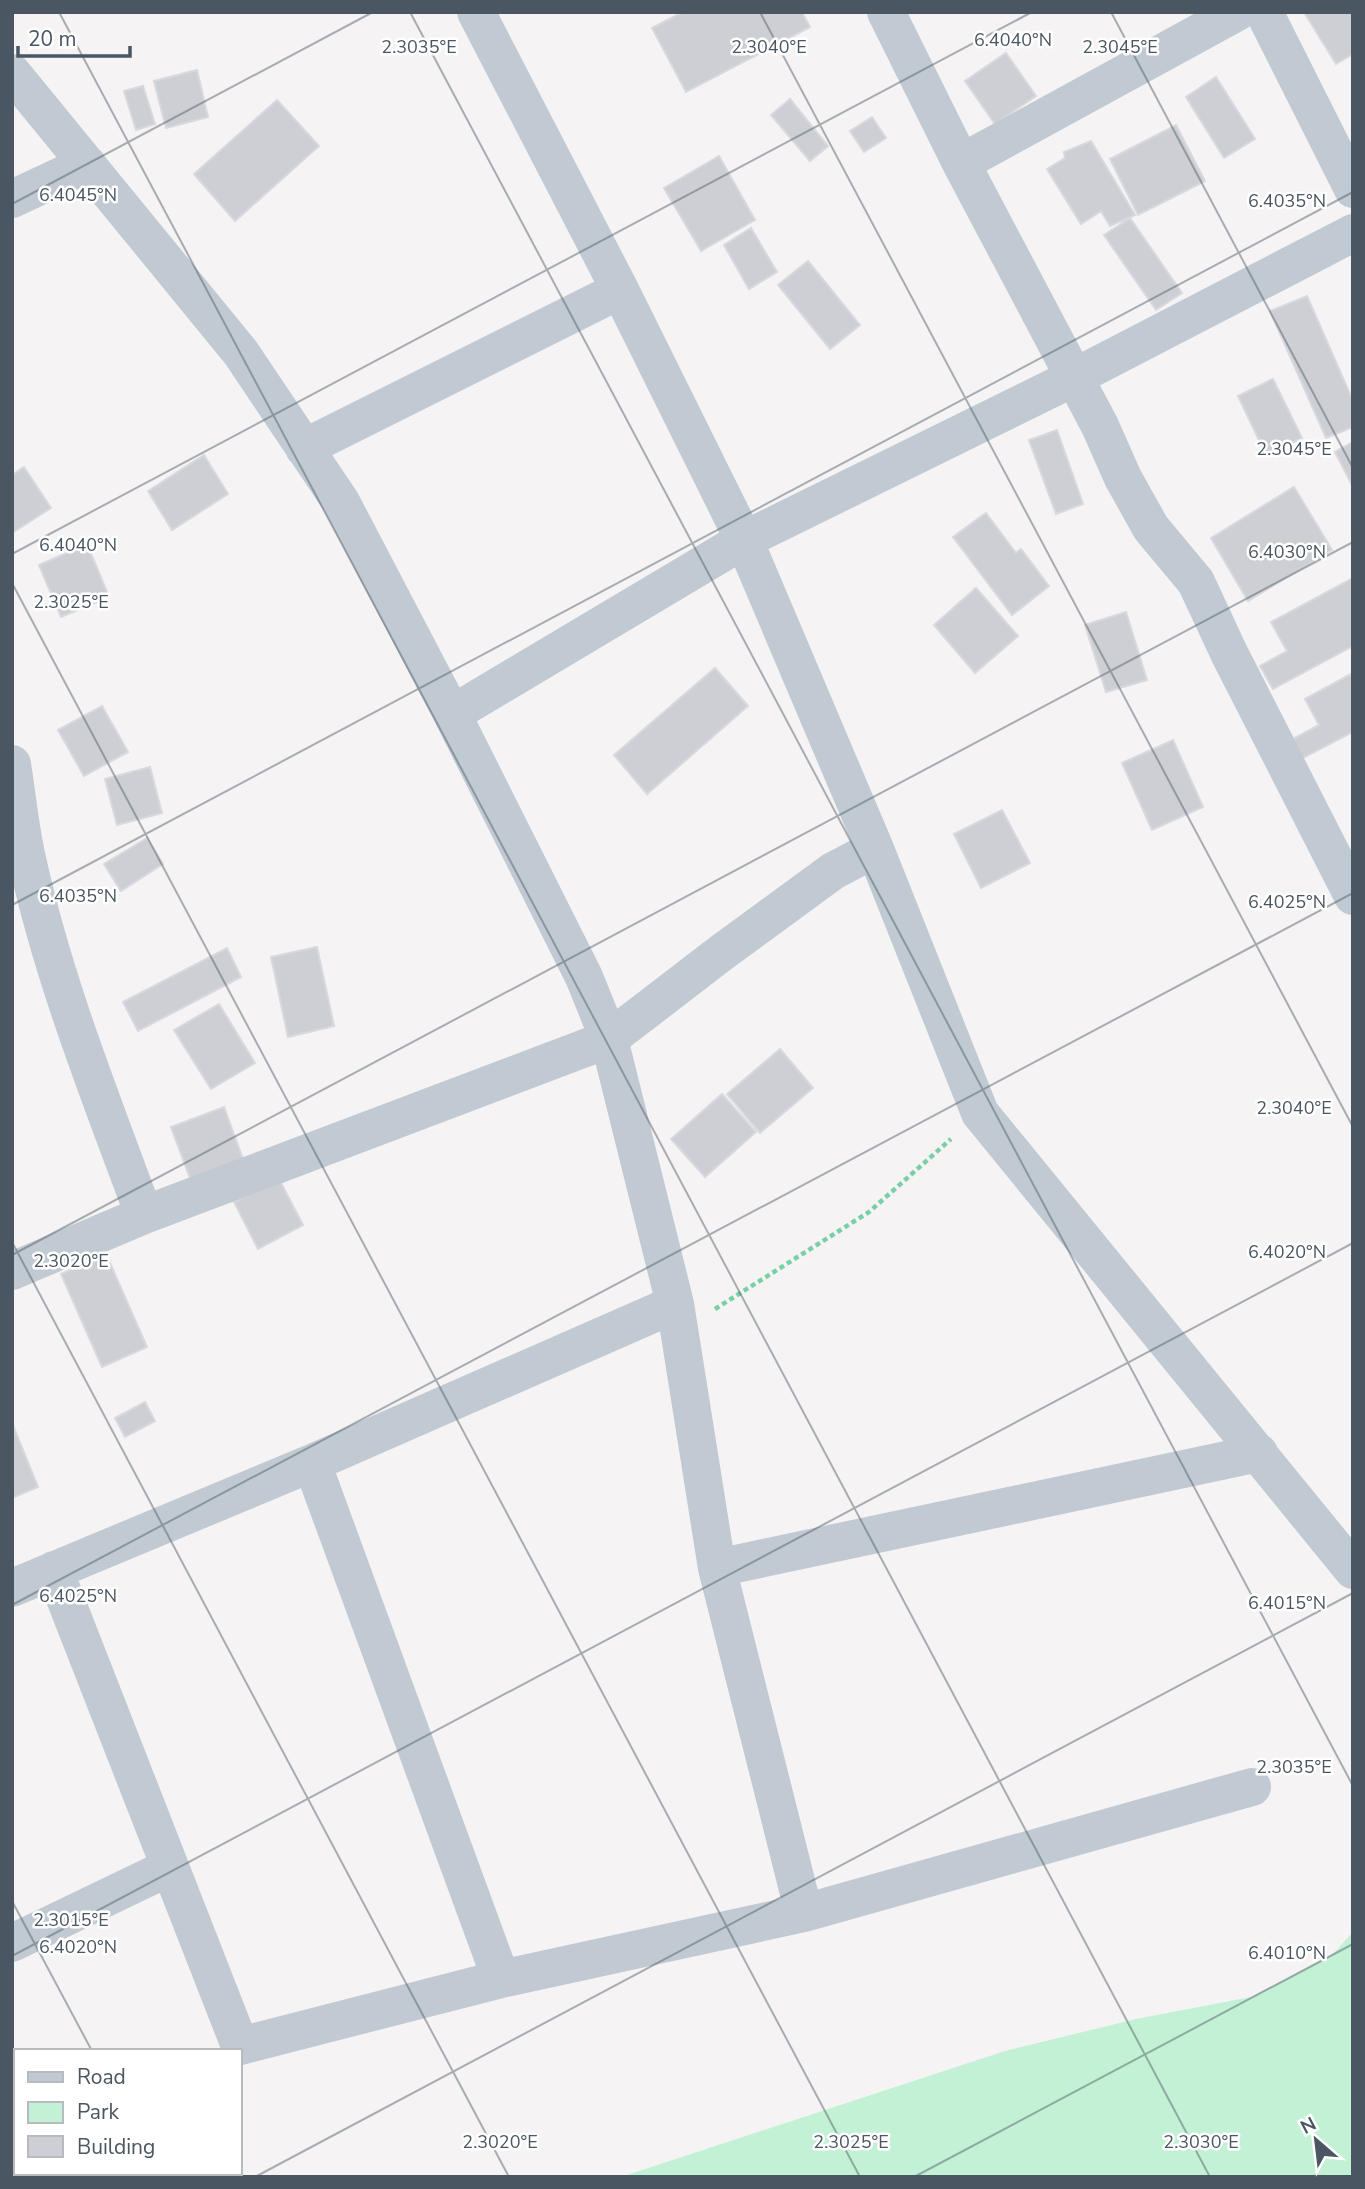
<svg xmlns="http://www.w3.org/2000/svg" width="1365" height="2189" viewBox="0 0 1365 2189" font-family="'Nunito Sans',sans-serif">
  <style>
    .green { fill: #c3f1d5 }
    .building { fill: #cdcfd5; stroke: #d7d9de; stroke-width: 2 }
    .lines { fill: none; stroke-linecap: round; stroke-linejoin: round }
    .path { stroke: #7ad0a6; stroke-width: 4.5; stroke-dasharray: 5 3.5; stroke-linecap: butt }
    .street { stroke: #c1cad2; stroke-width: 38 }
    .ticks { fill: none; stroke: #4a5661; stroke-width: 2; stroke-opacity: 0.45 }
    .ticks-label { font-size: 18px; text-anchor: middle; fill: #4a5661; stroke: #fff; stroke-width: 5; stroke-linejoin: round; paint-order: stroke }
  </style>
  <rect width="100%" height="100%" fill="#f5f3f3"/>
  <path class="green" d="M1353,1932V2177H621L1005,2051L1136,2019L1251,1997L1333,1954Z"/>
  <path class="building" d="M683,12H802L810,27L686,92L652,28Z
    M1304,12H1353V54L1336,64Z
    M1006,53L1036,96L995,124L965,81Z
    M197,70L208,117L166,128L154,81Z
    M1216,77L1255,139L1224,158L1186,97Z
    M143,86L155,124L136,130L124,91Z
    M790,99L828,146L810,161L771,115Z
    M277,100L319,146L235,221L194,174Z
    M872,117L886,138L864,152L850,131Z
    M1176,125L1205,181L1138,215L1110,159Z
    M1091,141L1135,215L1110,226L1101,211L1081,224L1047,169L1065,158L1064,152Z
    M719,156L755,220L701,251L664,188Z
    M1130,218L1182,293L1156,310L1104,235Z
    M751,228L777,272L749,289L724,245Z
    M808,261L860,325L830,349L778,285Z
    M1307,296L1353,401V427L1326,438L1270,311Z
    M1273,379L1302,438L1266,455L1238,396Z
    M1057,430L1083,504L1056,514L1029,440Z
    M1353,442V487L1335,452Z
    M204,455L228,494L172,530L148,491Z
    M24,467L51,508L12,533V475Z
    M1294,487L1332,550L1248,601L1211,538Z
    M986,513L1016,553L1021,549L1049,586L1012,615L953,537Z
    M87,544L109,597L61,617L39,565Z
    M1353,578V646L1273,689L1260,666L1287,651L1271,622Z
    M976,588L1018,636L975,673L934,625Z
    M1126,612L1147,680L1106,692L1085,625Z
    M715,668L748,706L647,794L614,755Z
    M1353,673V732L1303,758L1293,739L1319,725L1305,699Z
    M102,706L128,752L84,776L58,730Z
    M1173,740L1203,807L1152,830L1122,763Z
    M150,767L162,813L117,825L105,779Z
    M1002,810L1030,863L981,888L954,834Z
    M147,838L163,864L121,891L104,864Z
    M317,947L334,1026L288,1037L271,957Z
    M227,948L241,977L138,1031L123,1002Z
    M219,1004L255,1063L211,1089L174,1030Z
    M780,1049L813,1088L760,1133L727,1094Z
    M722,1094L756,1132L705,1177L671,1139Z
    M224,1107L244,1162L191,1181L171,1127Z
    M279,1179L303,1225L258,1249L234,1202Z
    M106,1254L147,1347L102,1367L61,1274Z
    M145,1402L155,1421L125,1437L115,1418Z
    M12,1423L38,1487L12,1498Z"/>
  <g class="lines">
    <path class="path" d="M715,1309L869,1212L951,1139"/>
    <path class="street" d="M476,12L620,290L744,540L875,849L980,1113L1353,1570
      M886,12L961,163L1100,426L1123,478L1151,528L1196,582L1229,653L1353,896
      M1264,12L1353,189
      M12,73L241,353L341,502L452,714L584,977L609,1039L675,1304L717,1568L804,1913
      M961,163L1237,12
      M12,199L87,164
      M304,448L620,290
      M452,714L744,540L1073,378L1353,233
      M12,764C17,796 20,828 27,859C54,982 101,1098 144,1215
      M12,1271L144,1215L609,1039L721,953L833,871L875,849
      M312,1463L501,1979
      M717,1568L1259,1453
      M54,1570L240,2046L501,1979L804,1913L1252,1787
      M12,1588L312,1463L675,1304
      M12,1943L170,1867"/>
  </g>
  <path class="ticks" d="M59,12L1210,2177M410,12L1353,1786M760,12L1353,1127M1111,12L1353,468M12,204L373,12M12,554L1032,12M12,583L860,2177M12,905L1353,192M12,1242L509,2177M12,1255L1353,542M12,1605L1353,893M12,1901L92,2051M12,1956L1353,1243M157,2173L159,2177M255,2177L1353,1593M914,2177L1353,1944"/>
  <g class="ticks-label">
    <text x="1013" y="46">6.4040°N</text>
    <text x="419" y="53">2.3035°E</text>
    <text x="769" y="53">2.3040°E</text>
    <text x="1120" y="53">2.3045°E</text>
    <text x="78" y="201">6.4045°N</text>
    <text x="1287" y="207">6.4035°N</text>
    <text x="1294" y="455">2.3045°E</text>
    <text x="78" y="551">6.4040°N</text>
    <text x="1287" y="558">6.4030°N</text>
    <text x="71" y="608">2.3025°E</text>
    <text x="78" y="902">6.4035°N</text>
    <text x="1287" y="908">6.4025°N</text>
    <text x="1294" y="1114">2.3040°E</text>
    <text x="1287" y="1258">6.4020°N</text>
    <text x="71" y="1267">2.3020°E</text>
    <text x="78" y="1602">6.4025°N</text>
    <text x="1287" y="1609">6.4015°N</text>
    <text x="1294" y="1773">2.3035°E</text>
    <text x="71" y="1926">2.3015°E</text>
    <text x="78" y="1953">6.4020°N</text>
    <text x="1287" y="1959">6.4010°N</text>
    <text x="500" y="2148">2.3020°E</text>
    <text x="851" y="2148">2.3025°E</text>
    <text x="1201" y="2148">2.3030°E</text>
  </g>
  <rect width="1365" height="2189" fill="none" stroke="#4a5661" stroke-width="28"/>
  <rect x="14" y="2049" width="228" height="126" fill="#ffffff" stroke="#b7bbc0" stroke-width="2"/>
  <rect x="28" y="2072" width="35" height="10" fill="#c1cad2" stroke="#b7bbc0" stroke-width="2"/>
  <text x="77" y="2084" font-size="21" fill="#4a5661">Road</text>
  <rect x="28" y="2102" width="35" height="21" fill="#c3f1d5" stroke="#b7bbc0" stroke-width="2"/>
  <text x="77" y="2119" font-size="21" fill="#4a5661">Park</text>
  <rect x="28" y="2136" width="35" height="21" fill="#cdcfd5" stroke="#b7bbc0" stroke-width="2"/>
  <text x="77" y="2154" font-size="21" fill="#4a5661">Building</text>
  <g transform="translate(1316 2140) rotate(332)" stroke="#ffffff" stroke-width="5" paint-order="stroke">
  <path d="M0-5L12 26L0 18L-12 26Z" fill="#4a5661"/>
  <text y="-10" font-size="19" font-weight="bold" text-anchor="middle" fill="#4a5661">N</text>
  </g>
  <path d="M18 46v10h112v-10" fill="none" stroke="#4a5661" stroke-width="3.5"/>
  <text x="28" y="46" font-size="21" fill="#4a5661" stroke="#ffffff" stroke-width="5" paint-order="stroke">20 m</text>
</svg>
